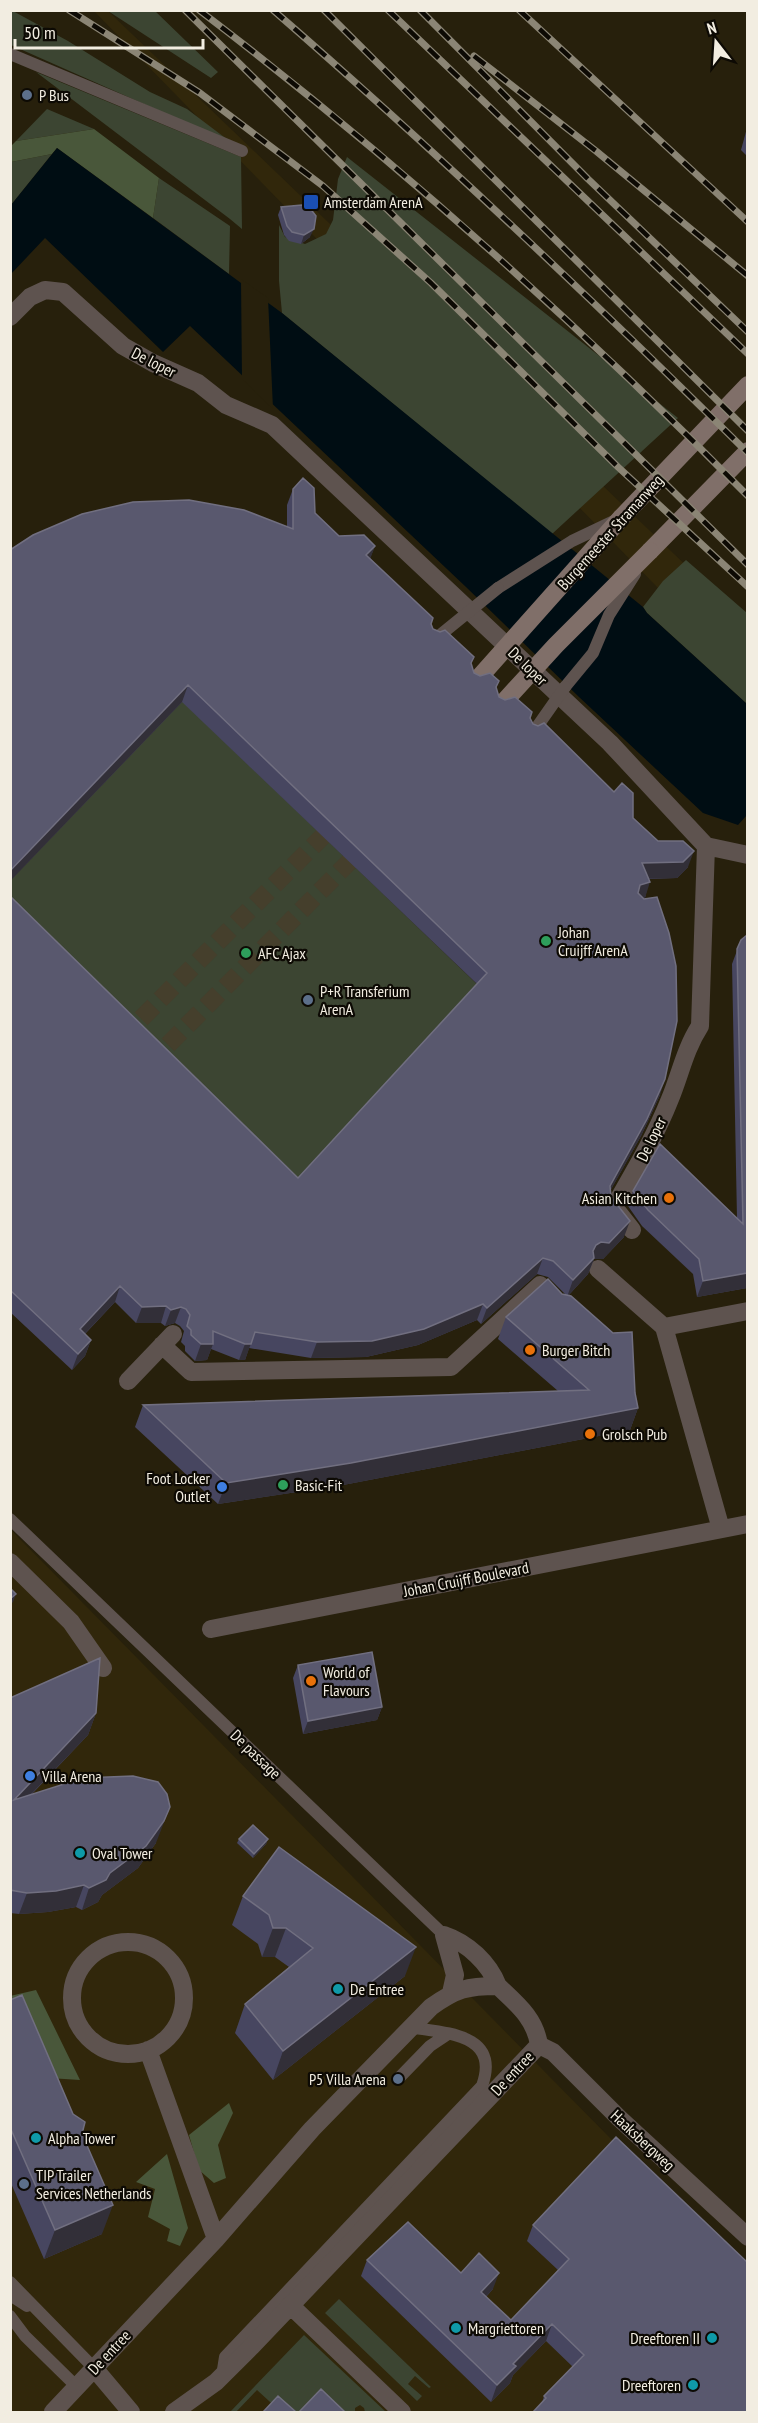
<svg xmlns="http://www.w3.org/2000/svg" width="758" height="2423" viewBox="0 0 758 2423" font-family="'PT Sans Narrow',sans-serif">
  <style>
    .built { fill: #31270b }
    .green { fill: #3c4532 }
    .forest { fill: #49573a }
    .water { fill: #000d13 }
    .pier { fill: #27200c }
    .lines { fill: none; stroke-linecap: round; stroke-linejoin: round }
    .secondary-tunnel { stroke: #453f2c; stroke-width: 18; stroke-dasharray: 18 9; stroke-linecap: butt }
    .lane { stroke: #5e534f; stroke-width: 12 }
    .street { stroke: #5e534f; stroke-width: 18 }
    .secondary { stroke: #806f69; stroke-width: 18 }
    .rail-casing { stroke: #8b8575; stroke-width: 7 }
    .rail { stroke: #0d0a04; stroke-width: 4.5; stroke-dasharray: 14; stroke-linecap: butt }
    .lane-bridge { stroke: #5e534f; stroke-width: 12 }
    .secondary-bridge { stroke: #806f69; stroke-width: 18 }
    .wall { fill: #474660 }
    .shaded-wall { fill: #322f38 }
    .building { fill: #59586e; stroke: #716f80; stroke-width: 1.5 }
    .service-dot { fill: #5c6f8a; stroke: #0d0a04; stroke-width: 2 }
    .transit-dot { fill: #1a4fb4; stroke: #0d0a04; stroke-width: 2 }
    .leisure-dot { fill: #2e9e5b; stroke: #0d0a04; stroke-width: 2 }
    .food-dot { fill: #e8710a; stroke: #0d0a04; stroke-width: 2 }
    .shop-dot { fill: #3f7fe0; stroke: #0d0a04; stroke-width: 2 }
    .culture-dot { fill: #0f9aa8; stroke: #0d0a04; stroke-width: 2 }
    .labels { text-anchor: middle; stroke-width: 4.5; stroke-linejoin: round; paint-order: stroke }
    .poi-label { font-size: 16px; fill: #f2ede1; stroke: #0d0a04; text-anchor: start }
    .street-label { font-size: 16px; fill: #f2ede1; stroke: #0d0a04 }
  </style>
  <rect width="100%" height="100%" fill="#27200c"/>
  <path class="built" d="M94,11H108L747,624V679Z
    M11,1530L748,2278L747,2412H11Z"/>
  <path class="green" d="M11,10L68,41L150,92L187,109L232,143L11,45Z
    M108,11H155L218,72L211,78Z
    M36,72L241,157L242,229L230,219Z
    M47,109L94,129L16,141Z
    M52,154L11,205V162Z
    M347,157L678,418L552,534L282,313L279,281V225L285,237L305,244L326,234L333,220L338,179Z
    M159,178L230,226L229,274L153,218Z
    M686,560L747,613V704L647,613L643,607L663,581Z
    M182,701L482,989L292,1194L11,918L10,881Z
    M339,2299L431,2387L429,2388L415,2376L408,2384L422,2396L417,2401L325,2313Z
    M304,2335L386,2412H365L364,2408L360,2405L355,2408V2412H281L257,2390L236,2412H230Z"/>
  <path class="forest" d="M94,129L159,178L153,218L57,148L52,154L11,162L10,147L16,141Z
    M36,1990L80,2080L49,2078L11,2020L10,1996Z
    M229,2103L233,2113L218,2145L226,2178L214,2183L199,2170L189,2135Z
    M167,2154L188,2228L180,2246L167,2241L170,2229L148,2217L155,2189L136,2182Z"/>
  <path class="water" d="M57,148L282,313L643,607L647,613L747,704V815L738,825L703,813L579,697L466,587L190,326L163,352L45,238L11,274V205Z"/>
  <path class="pier" d="M241,279L268,298L273,409L242,379Z"/>
  <g class="lines">
    <path class="secondary-tunnel" d="M122,1038L340,819
      M149,1064L366,845"/>
    <path class="lane" d="M10,54L242,151
      M498,588L572,541L614,521
      M565,687L593,653L609,615L635,574
      M10,1519L444,1935
      M398,2079L430,2046L448,2034
      M10,2282L94,2368
      M10,2295L27,2306
      M10,2316L25,2336L77,2387
      M222,2376L225,2357L482,2086C501,2033 444,2033 409,2027"/>
    <path class="street" d="M10,317L30,297L45,290L63,292L123,346L153,363L198,383L226,405L272,425L610,743L706,846L700,1026C685,1049 680,1075 670,1099C655,1137 634,1172 614,1207L632,1230
      M706,846L748,855
      M598,1269L664,1327L748,1311
      M664,1327L721,1529
      M162,1345L191,1372L451,1367L540,1285L558,1303
      M128,1381L173,1334
      M10,1562L71,1622L103,1668
      M211,1629L748,1524
      M72 1998a56 56 0 1 1 112 0a56 56 0 1 1-112 0Z
      M451,1993L455,1975L444,1935C468,1943 489,1963 498,1986
      M539,2045L553,2052L619,2118L748,2237
      M148,2050L216,2239
      M290,2305L402,2412
      M94,2368L131,2412
      M53,2412L216,2239L312,2129L431,2007C456,1989 467,1986 498,1986C517,2004 535,2018 539,2045
      M174,2412L216,2382L251,2347L539,2045"/>
    <path class="secondary" d="M621,518L748,385
      M650,551L748,451"/>
    <g class="rail-casing">
      <path id="rail" d="M69,10L200,93L323,186L431,283L618,467L748,587
        M185,10L748,565
        M199,10C394,158 576,322 748,496
        M273,10C437,152 594,301 748,453
        M324,10L748,431
        M388,10L748,354
        M420,10L588,179L748,332
        M519,10L748,222
        M474,56L596,151L748,276"/>
    </g>
    <use href="#rail" class="rail"/>
    <path class="lane-bridge" d="M434,640L498,588
      M532,734L565,687"/>
    <path class="secondary-bridge" d="M476,681L621,518
      M501,705L556,645L650,551"/>
  </g>
  <path class="wall" d="M747,128V156L741,150Z
    M281,207L310,237L301,244L289,241L284,235L278,215Z
    M293,489L315,513L339,536L375,546L370,558L431,624L433,629L471,664L474,673L480,676L499,681L496,688L499,697L530,718L533,724L658,841L688,867L677,878L649,879L645,898H643L660,1095L641,1136L610,1191L611,1197L624,1237L603,1259H594L588,1274L568,1296L635,1393L638,1408L630,1430L343,1485L218,1504L135,1427L143,1405L558,1391L498,1339L506,1317L562,1294L566,1295L548,1277L537,1274L481,1324L477,1320L418,1345L366,1357L311,1358L249,1348L245,1360H239L211,1349L207,1360L195,1361L185,1351V1346L181,1342L184,1331L180,1326L175,1323L165,1326L161,1323H136L115,1302L85,1334L91,1340L85,1356L72,1370L10,1312V896L298,1178L477,984L182,702L10,881L287,527V505Z
    M747,935V1288L697,1297L693,1274L642,1226L628,1206L633,1191L737,1218L732,964L741,940Z
    M298,1665L382,1707L377,1720L303,1734L293,1678Z
    M10,1698L96,1713L88,1735L32,1794L156,1843L138,1868L102,1895L98,1902L82,1910L76,1907L48,1912L19,1914L10,1913Z
    M239,1839H268L266,1844L253,1858L237,1843Z
    M243,1896L405,1976L273,2080L235,2033L245,2004L289,1967L275,1957H262L258,1944L232,1925Z
    M10,2000L102,2234L44,2259L10,2181Z
    M533,2225L747,2262L542,2403L544,2396L573,2367L546,2341L513,2375L510,2383L491,2402L361,2276L367,2260L461,2273L493,2289L486,2297L511,2320L558,2270L527,2241Z"/>
  <path class="shaded-wall" d="M314,229L310,237L301,244L304,235Z
    M375,546L369,562L366,555Z
    M188,685L182,702L10,881V871Z
    M694,851L688,867L677,878L636,879L642,863Z
    M650,882L645,898L634,901L640,885Z
    M665,1079L660,1095L641,1136L604,1202L610,1186Z
    M630,1221L624,1237L603,1259H594L588,1274L567,1297L573,1280L596,1245Z
    M543,1258L537,1274L481,1324L487,1308Z
    M747,1273V1288L697,1297L703,1281Z
    M120,1286L115,1302L74,1345L80,1329Z
    M483,1304L477,1320L418,1345L366,1357L311,1358L317,1342Z
    M166,1306L161,1323H136L142,1307Z
    M181,1307L175,1323L165,1326L171,1310Z
    M255,1332L245,1360H239L245,1344Z
    M91,1340L85,1356L72,1370L78,1354Z
    M201,1344H213L207,1360L195,1361Z
    M638,1408L630,1430L343,1485L218,1504L226,1483Z
    M16,1594L13,1602L10,1605V1599Z
    M382,1707L377,1720L303,1734L308,1721Z
    M96,1713L88,1735L10,1816L14,1800Z
    M170,1807L156,1843L138,1868L102,1895L98,1902L82,1910L89,1888Z
    M268,1839L266,1844L253,1858L254,1854Z
    M84,1885L76,1907L48,1912L19,1914L27,1893Z
    M273,1928H286L275,1957H262Z
    M416,1947L405,1976L273,2080L283,2051Z
    M113,2205L102,2234L44,2259L55,2230Z
    M499,2273L493,2289L475,2308L481,2292Z
    M552,2324L546,2341L513,2375L510,2383L491,2402L497,2385L513,2364Z"/>
  <path class="building" d="M302,205L309,207L316,216L314,229L304,235L292,232L287,226L281,207Z
    M303,478L314,488L315,513L339,536L364,535L375,546L366,555L433,618L431,624L433,629L440,632L445,630L474,657L471,663L474,673L480,676L490,673L499,681L496,687L499,697L505,700L515,697L532,712L530,718L533,724L538,726L544,723L614,792L622,783L633,793V818L658,841H683L694,851L683,862L642,863L650,882L640,885L638,893L644,899L657,897L669,933L676,966L677,1021L665,1079L647,1119L610,1186L611,1197L630,1221L609,1243L601,1242L596,1245L593,1251L594,1258L573,1280L553,1261L543,1258L487,1308L483,1304L424,1329L372,1341L317,1342L255,1332L251,1344H245L213,1331V1344H201L191,1335V1330L187,1326L190,1315L186,1309L181,1307L171,1310L166,1306L142,1307L120,1286L80,1329L91,1340L78,1354L10,1290V896L298,1178L487,973L188,685L10,871V550L33,535L82,514L133,502L189,500L244,510L293,529V489Z
    M747,935V1273L703,1281L699,1259L648,1210L633,1191L660,1144L743,1224L737,949L741,940Z
    M548,1279L562,1294L571,1296L613,1333L632,1332L635,1393L638,1408L351,1463L226,1483L143,1405L589,1390L506,1317Z
    M10,1588L16,1594L10,1599Z
    M372,1652L382,1707L308,1721L298,1665Z
    M100,1658L96,1713L14,1800L83,1778L133,1776L158,1782L167,1794L170,1807L164,1821L146,1846L110,1873L106,1880L89,1888L84,1885L56,1891L27,1893L10,1890V1698Z
    M253,1825L268,1839L254,1854L239,1839Z
    M279,1847L416,1947L283,2051L245,2004L313,1948L286,1928H273L269,1915L243,1896Z
    M22,1995L73,2114L85,2122L82,2134L113,2205L55,2230L10,2127V2000Z
    M616,2137L747,2262V2412H533L546,2398L544,2396L584,2355L552,2324L513,2364L516,2366L497,2385L367,2260L408,2222L461,2273L479,2253L499,2273L481,2292L511,2320L569,2259L533,2225Z
    M321,2389L345,2412H299Z
    M278,2396L296,2412H263Z"/>
  <g class="service-dot">
    <circle cx="27" cy="95" r="6"/>
    <circle cx="308" cy="1000" r="6"/>
    <circle cx="398" cy="2079" r="6"/>
    <circle cx="24" cy="2184" r="6"/>
  </g>
  <rect class="transit-dot" x="303" y="194" width="16" height="16" rx="3"/>
  <g class="leisure-dot">
    <circle cx="546" cy="941" r="6"/>
    <circle cx="246" cy="953" r="6"/>
    <circle cx="283" cy="1485" r="6"/>
  </g>
  <g class="food-dot">
    <circle cx="669" cy="1198" r="6"/>
    <circle cx="530" cy="1350" r="6"/>
    <circle cx="590" cy="1434" r="6"/>
    <circle cx="311" cy="1681" r="6"/>
  </g>
  <g class="shop-dot">
    <circle cx="222" cy="1487" r="6"/>
    <circle cx="30" cy="1776" r="6"/>
  </g>
  <g class="culture-dot">
    <circle cx="80" cy="1853" r="6"/>
    <circle cx="338" cy="1989" r="6"/>
    <circle cx="36" cy="2138" r="6"/>
    <circle cx="456" cy="2328" r="6"/>
    <circle cx="712" cy="2338" r="6"/>
    <circle cx="693" cy="2385" r="6"/>
  </g>
  <g class="labels">
    <g class="poi-label">
      <text x="39" y="101">P Bus</text>
      <text x="324" y="208">Amsterdam ArenA</text>
      <text x="558" y="938">Johan<tspan x="558" dy="18">Cruijff ArenA</tspan></text>
      <text x="258" y="959">AFC Ajax</text>
      <text x="320" y="997">P+R Transferium<tspan x="320" dy="18">ArenA</tspan></text>
      <text x="657" y="1204" text-anchor="end">Asian Kitchen</text>
      <text x="542" y="1356">Burger Bitch</text>
      <text x="602" y="1440">Grolsch Pub</text>
      <text x="210" y="1484" text-anchor="end">Foot Locker<tspan x="210" dy="18">Outlet</tspan></text>
      <text x="295" y="1491">Basic-Fit</text>
      <text x="323" y="1678">World of<tspan x="323" dy="18">Flavours</tspan></text>
      <text x="42" y="1782">Villa Arena</text>
      <text x="92" y="1859">Oval Tower</text>
      <text x="350" y="1995">De Entree</text>
      <text x="386" y="2085" text-anchor="end">P5 Villa Arena</text>
      <text x="48" y="2144">Alpha Tower</text>
      <text x="36" y="2181">TIP Trailer<tspan x="36" dy="18">Services Netherlands</tspan></text>
      <text x="468" y="2334">Margriettoren</text>
      <text x="700" y="2344" text-anchor="end">Dreeftoren II</text>
      <text x="681" y="2391" text-anchor="end">Dreeftoren</text>
    </g>
    <g class="street-label">
      <text transform="translate(154 362) rotate(27)" y="6">De loper</text>
      <text transform="translate(610 532) rotate(-48)" y="6">Burgemeester Stramanweg</text>
      <text transform="translate(528 666) rotate(44)" y="6">De loper</text>
      <text transform="translate(651 1139) rotate(-64)" y="6">De loper</text>
      <text transform="translate(466 1579) rotate(-11)" y="6">Johan Cruijff Boulevard</text>
      <text transform="translate(256 1754) rotate(44)" y="6">De passage</text>
      <text transform="translate(512 2073) rotate(-47)" y="6">De entree</text>
      <text transform="translate(643 2140) rotate(43)" y="6">Haaksbergweg</text>
      <text transform="translate(109 2352) rotate(-47)" y="6">De entree</text>
    </g>
  </g>
  <rect width="758" height="2423" fill="none" stroke="#f2ede1" stroke-width="24"/>
  <g transform="translate(716 42) rotate(343)" stroke="#0d0a04" stroke-width="4.5" paint-order="stroke">
  <path d="M0-4.5L10 22L0 15L-10 22Z" fill="#f2ede1"/>
  <text y="-9" font-size="16" font-weight="bold" text-anchor="middle" fill="#f2ede1">N</text>
  </g>
  <path d="M15 39v9h188v-9" fill="none" stroke="#f2ede1" stroke-width="3"/>
  <text x="24" y="39" font-size="18" fill="#f2ede1" stroke="#0d0a04" stroke-width="4.5" paint-order="stroke">50 m</text>
</svg>
